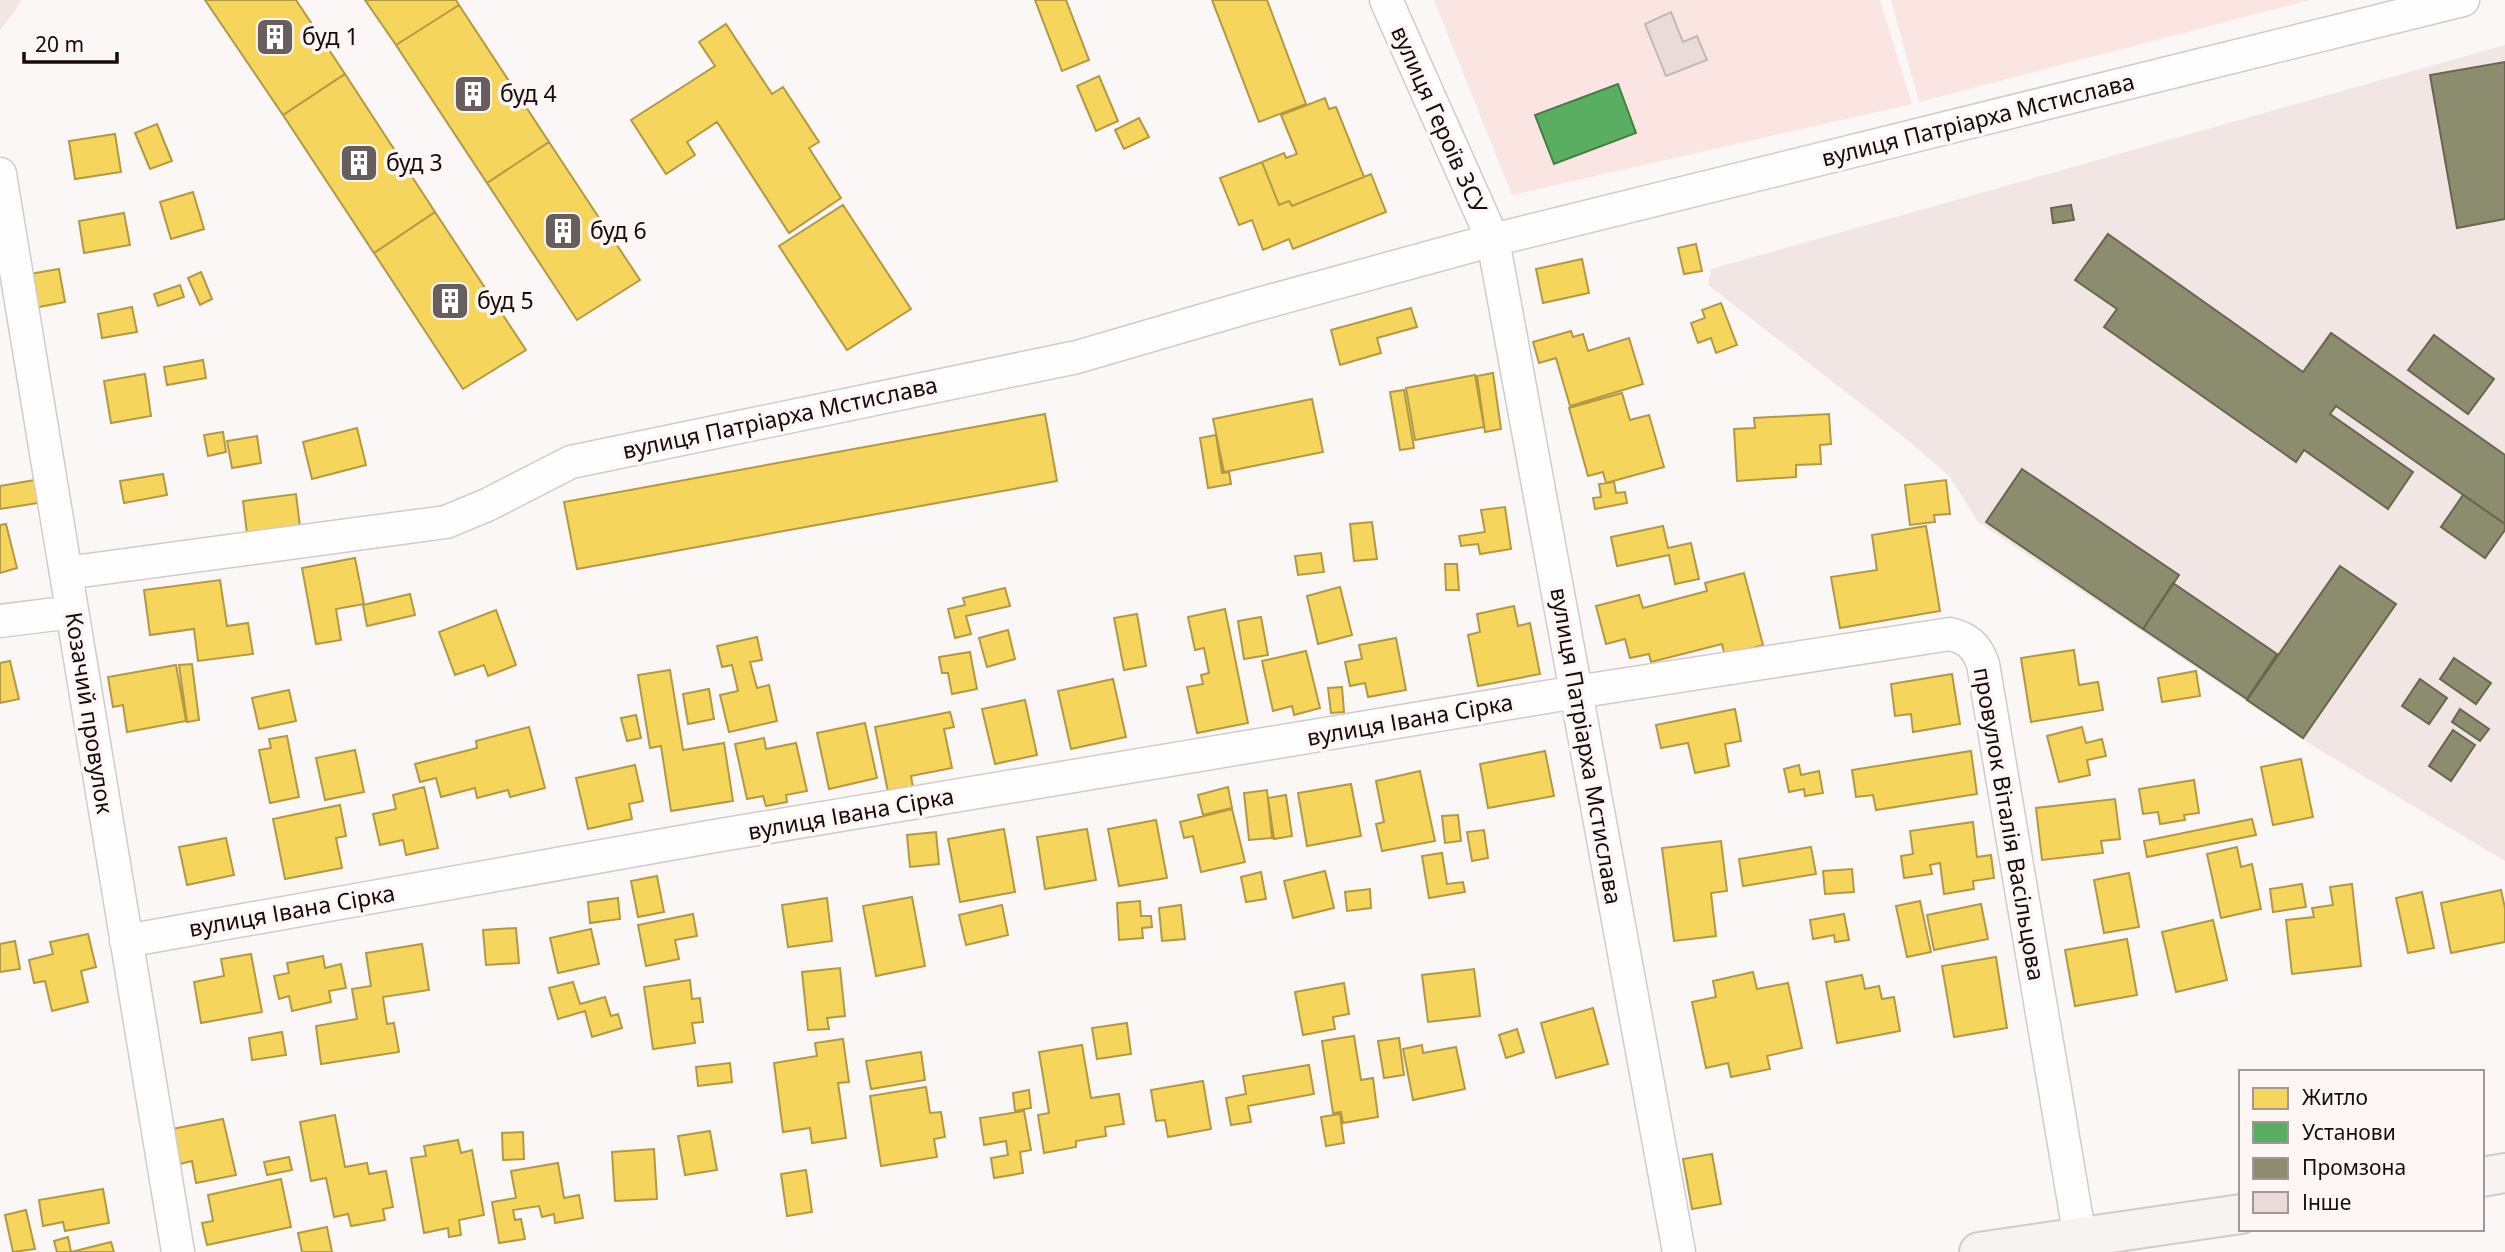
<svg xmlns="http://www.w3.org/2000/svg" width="2505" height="1252" viewBox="0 0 2505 1252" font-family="'Noto Sans',sans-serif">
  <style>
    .built { fill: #f2e6e5 }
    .green { fill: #fae5e2 }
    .homes { fill: #f6d55c; stroke: #b39943; stroke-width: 2 }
    .public { fill: #5aae61; stroke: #467d47; stroke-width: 2 }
    .industry { fill: #8c8c6e; stroke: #696650; stroke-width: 2 }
    .building { fill: #eadad8; stroke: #c0b8b7; stroke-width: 2 }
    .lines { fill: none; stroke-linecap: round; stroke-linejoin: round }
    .street-casing { stroke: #d3cbca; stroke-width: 35 }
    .secondary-casing { stroke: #d3cbca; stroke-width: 42 }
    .street { stroke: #fefefe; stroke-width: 32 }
    .secondary { stroke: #f7f3f3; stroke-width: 38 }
    .labels { text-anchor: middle; stroke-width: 7; stroke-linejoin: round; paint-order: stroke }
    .poi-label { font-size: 23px; fill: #170c0a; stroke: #fdf6f5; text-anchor: start }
    .street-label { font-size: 23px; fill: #170c0a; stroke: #fdf6f5 }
  </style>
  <rect width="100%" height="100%" fill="#fbf7f7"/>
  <path class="built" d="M0,0H22L0,31Z
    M2505,45V861L2310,744L1978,522L1950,477L1909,441L1708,285L1711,269Z"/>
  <path class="green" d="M1434,0H1880L1912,104L1512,195Z
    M1891,0H2310L1919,102Z"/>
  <path class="homes" d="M205,0H296L345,74L283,115Z
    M365,0H456L459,5L396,45Z
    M1035,0H1066L1089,60L1062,71Z
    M1212,0H1267L1306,104L1259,122Z
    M459,5L549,142L487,183L396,45Z
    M726,24L772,94L783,87L819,142L809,148L841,198L789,233L717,122L687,142L695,155L666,174L631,120L715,66L699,42Z
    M345,74L435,212L374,253L283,115Z
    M1099,76L1118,121L1096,131L1077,86Z
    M1325,98L1329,109L1336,107L1364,177L1292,206L1289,201L1279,205L1262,162L1284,153L1286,158L1297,154L1281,115Z
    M1139,118L1149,137L1124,149L1115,130Z
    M157,124L172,161L150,169L135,133Z
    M115,134L121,172L75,179L69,141Z
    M549,142L640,280L577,320L487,183Z
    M1262,162L1279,205L1289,201L1292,206L1371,174L1386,212L1293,249L1289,239L1263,250L1252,220L1239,225L1220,178Z
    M193,192L204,229L171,239L160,202Z
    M843,205L911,309L847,350L779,246Z
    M435,212L526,350L463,389L374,253Z
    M124,213L130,245L84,253L79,221Z
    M1696,244L1702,271L1684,274L1678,248Z
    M1582,259L1589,293L1543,303L1536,269Z
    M59,269L65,302L34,308L29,274Z
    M201,272L212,299L200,305L188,278Z
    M180,285L184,297L158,306L154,294Z
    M1721,303L1737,345L1716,353L1711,338L1698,343L1691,323L1705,318L1702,310Z
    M132,307L137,332L102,338L98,314Z
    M1411,308L1417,327L1377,338L1381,353L1340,365L1331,330Z
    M1571,331L1573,337L1583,334L1588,351L1629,338L1643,384L1570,406L1556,358L1539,363L1533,342Z
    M203,360L206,378L167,385L164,367Z
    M1493,373L1501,429L1485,432L1477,376Z
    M145,374L151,416L111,423L104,381Z
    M1475,375L1484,427L1415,440L1406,388Z
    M1404,390L1414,448L1400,450L1390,392Z
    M1622,393L1630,420L1649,415L1664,467L1606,483L1603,472L1588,476L1569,408Z
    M1312,399L1323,452L1224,472L1213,419Z
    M1045,414L1057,481L577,569L564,502Z
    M1829,414L1831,444L1820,445L1821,464L1796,465V477L1737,481L1734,429L1755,428L1754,418Z
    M357,428L366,465L312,479L303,442Z
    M223,432L226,452L208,456L204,435Z
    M1216,435L1222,473L1229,472L1231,484L1208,488L1200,438Z
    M257,436L261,463L232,468L227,441Z
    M163,474L167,495L124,503L120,481Z
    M35,480L38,503L0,509V486Z
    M1946,480L1950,514L1934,515L1935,522L1910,525L1905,485Z
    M1614,482L1616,493L1625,492L1627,503L1595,509L1593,498L1601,497L1599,484Z
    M296,494L301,535L248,542L243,501Z
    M1505,507L1511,549L1480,554L1478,544L1461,546L1459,536L1485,532L1481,510Z
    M1372,522L1377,559L1354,561L1350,524Z
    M6,524L17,568L0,573V525Z
    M1663,526L1668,548L1691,543L1699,579L1675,584L1669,555L1617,566L1611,537Z
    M1926,526L1940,611L1840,628L1831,577L1877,570L1872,535Z
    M1321,553L1324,572L1298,575L1295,556Z
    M355,558L364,604L336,609L341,640L316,644L302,568Z
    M1445,564H1457L1459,590H1446Z
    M1744,573L1763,645L1725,656L1722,644L1651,662L1649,654L1630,658L1625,639L1606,644L1596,606L1639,595L1643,608L1707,591L1705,583Z
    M220,580L227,626L248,623L253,654L198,661L194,629L150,635L144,590Z
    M1340,587L1352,635L1318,644L1307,596Z
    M1005,588L1010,606L966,616L971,634L955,638L948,609L965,605L963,598Z
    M410,594L415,615L367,626L363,605Z
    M1514,606L1518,626L1530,623L1540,674L1478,686L1468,635L1480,632L1477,614Z
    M1225,609L1248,723L1197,733L1187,687L1203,684L1201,675L1209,673L1204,648L1195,650L1188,617Z
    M496,610L516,665L488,676L484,665L455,675L439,632Z
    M1137,614L1146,666L1124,670L1114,618Z
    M1261,617L1268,655L1244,659L1238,621Z
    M1008,630L1015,659L987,667L979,638Z
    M757,637L762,660L750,662L757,688L769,685L777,721L729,732L720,695L738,691L732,665L722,667L717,646Z
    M1396,638L1406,690L1368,697L1365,683L1350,686L1345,662L1362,659L1359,645Z
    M2074,650L2079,685L2098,682L2103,710L2031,722L2021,658Z
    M1306,651L1320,708L1294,715L1292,706L1273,711L1262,661Z
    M970,652L977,689L952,694L948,673H942L939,657Z
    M10,661L19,699L0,703V663Z
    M192,664L199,720L187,722L179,665Z
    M176,665L186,721L127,732L123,705L113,707L108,677Z
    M670,670L683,750L724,743L733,801L671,811L661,746L650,748L638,675Z
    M2196,671L2200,696L2162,702L2158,678Z
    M1952,674L1960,724L1913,732L1911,714L1895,716L1891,684Z
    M1113,679L1126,737L1071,749L1058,691Z
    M1342,687L1344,712L1331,713L1328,688Z
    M709,689L714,719L688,724L683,694Z
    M289,690L296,721L259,729L252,698Z
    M1025,700L1037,755L995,764L982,709Z
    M1735,709L1741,741L1725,744L1729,766L1695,773L1688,743L1661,748L1656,725Z
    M950,712L954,727L944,729L952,768L911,776L913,787L888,792L875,727Z
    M636,715L641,738L627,741L621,718Z
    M865,723L877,778L829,789L817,733Z
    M529,727L545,788L510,797L508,790L477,798L475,788L441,797L436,778L420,782L415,764L477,748L476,741Z
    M2082,727L2086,743L2102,739L2106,756L2087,760L2090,775L2059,782L2047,736Z
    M287,736L299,797L270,803L259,750L271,748L269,739Z
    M764,738L766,749L796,743L807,791L786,795L787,802L766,806L763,796L747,799L735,744Z
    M355,750L364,792L325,800L316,758Z
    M1545,751L1554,796L1488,808L1480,764Z
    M1971,751L1977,794L1876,810L1873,795L1856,797L1852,770Z
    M2301,759L2313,817L2273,825L2261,767Z
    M635,765L643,801L629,804L632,819L588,829L576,778Z
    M1799,765L1801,775L1819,771L1823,793L1805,796L1804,789L1789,792L1784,769Z
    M1420,771L1435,841L1382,851L1376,824L1384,822L1376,781Z
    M2194,780L2199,813L2184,815L2185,820L2160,824L2158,812L2143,814L2139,789Z
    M1351,784L1361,836L1307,846L1298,793Z
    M424,787L438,848L406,855L403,840L380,845L373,814L396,809L393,795Z
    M1228,787L1232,808L1203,815L1198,795Z
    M1267,790L1272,838L1249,840L1244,793Z
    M1286,795L1292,836L1274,839L1268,798Z
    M2115,799L2120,839L2101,841L2103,853L2042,860L2036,808Z
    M340,805L346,836L336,838L342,868L285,879L273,819Z
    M1232,809L1245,862L1201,872L1193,836L1184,838L1180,822Z
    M1458,815L1461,841L1445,843L1442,816Z
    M2252,819L2256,835L2147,857L2144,841Z
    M1156,820L1167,878L1119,886L1108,829Z
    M1973,822L1977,857L1991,855L1994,878L1973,881L1974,889L1944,894L1940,863L1930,865L1932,874L1904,878L1901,856L1913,854L1910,831Z
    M1004,829L1015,892L960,902L948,839Z
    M1087,829L1096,880L1045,889L1037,837Z
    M1484,830L1488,858L1472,861L1467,832Z
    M936,832L939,864L910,867L907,835Z
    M226,838L234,875L187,885L179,847Z
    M1721,841L1727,891L1711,893L1716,936L1674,941L1662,848Z
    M1811,847L1816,874L1743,886L1739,859Z
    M2237,847L2241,867L2252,864L2261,909L2221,918L2207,854Z
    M1442,853L1447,884L1463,882L1465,892L1429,898L1422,856Z
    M1852,869L1854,892L1825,894L1823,871Z
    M1325,871L1334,908L1293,918L1284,881Z
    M1261,872L1266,899L1246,902L1241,877Z
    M2129,873L2139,927L2104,933L2094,880Z
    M657,876L664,912L638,917L631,881Z
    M2302,884L2306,907L2273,912L2270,889Z
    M2352,884L2361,966L2292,974L2286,920L2314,917L2312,908L2333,905L2330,887Z
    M1370,889L1371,908L1347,911L1345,892Z
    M2501,890L2505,908V942L2451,953L2441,903Z
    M2422,892L2434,948L2408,953L2396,898Z
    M912,897L925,966L876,976L863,906Z
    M618,898L620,919L590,923L588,902Z
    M827,898L832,941L788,947L782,905Z
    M1140,901L1141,916H1151L1152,927L1142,928L1143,938L1119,940L1117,903Z
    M1920,901L1931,952L1907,957L1896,906Z
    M1981,904L1988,939L1934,950L1927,915Z
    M1002,905L1008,935L966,945L959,915Z
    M1181,905L1185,939L1162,941L1159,908Z
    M693,914L697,936L675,940L679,959L646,966L638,925Z
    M1844,914L1849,940L1835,942L1834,935L1813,939L1810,920Z
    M2213,920L2227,980L2176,992L2162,932Z
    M516,928L519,963L486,965L483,930Z
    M591,929L599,964L558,973L550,938Z
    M88,934L96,967L81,971L88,1002L52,1011L45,981L34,983L29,960L53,954L50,942Z
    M2127,939L2137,995L2075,1006L2065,950Z
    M15,941L20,969L0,972V944Z
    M422,944L429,990L383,997L387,1024L394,1023L399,1052L321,1064L316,1026L357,1019L352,989L371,986L366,953Z
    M251,954L262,1012L201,1023L194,982L224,976L221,959Z
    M323,956L325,968L341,964L346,988L329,991L331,1002L292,1011L289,996L279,999L274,976L289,973L287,963Z
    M1996,957L2007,1028L1954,1037L1942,966Z
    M840,968L845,1016L827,1018L829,1029L808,1030L802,972Z
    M1474,969L1480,1016L1428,1022L1422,975Z
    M1753,972L1757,989L1788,983L1802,1048L1767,1056L1770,1069L1731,1077L1728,1063L1706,1068L1692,1002L1716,997L1713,981Z
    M1862,975L1865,989L1879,986L1882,999L1894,997L1900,1031L1837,1043L1826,982Z
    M690,980L692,999L700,998L703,1022L692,1023L695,1043L653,1049L644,987Z
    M573,982L580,1004L605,997L611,1016L618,1014L622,1028L592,1037L585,1011L558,1019L549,988Z
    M1344,983L1349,1014L1333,1017L1335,1029L1303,1035L1295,992Z
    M1593,1008L1608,1064L1556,1078L1541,1023Z
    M1127,1023L1131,1054L1097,1059L1092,1028Z
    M1517,1029L1524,1052L1506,1058L1499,1035Z
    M282,1032L286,1055L252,1060L249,1038Z
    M1354,1036L1361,1080L1373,1078L1378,1117L1343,1123L1341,1112L1333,1113L1322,1041Z
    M1399,1038L1404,1075L1384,1078L1378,1041Z
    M843,1039L849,1082L838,1083L846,1138L812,1143L810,1128L783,1132L774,1063L817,1056L815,1043Z
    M1082,1045L1091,1098L1119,1094L1124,1124L1105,1127L1106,1136L1076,1141V1147L1044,1153L1038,1115L1049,1113L1039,1052Z
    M1422,1045L1423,1053L1456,1047L1465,1089L1413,1100L1403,1049Z
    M921,1052L925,1080L871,1089L866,1061Z
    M730,1063L732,1082L698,1086L696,1067Z
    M1309,1065L1314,1094L1248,1106L1251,1122L1231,1125L1226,1098L1246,1094L1243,1076Z
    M1203,1081L1211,1129L1168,1137L1165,1120L1156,1121L1151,1090Z
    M926,1087L930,1113L941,1112L945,1137L934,1139L937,1157L881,1166L870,1096Z
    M1029,1090L1031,1108L1015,1111L1013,1093Z
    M1024,1111L1031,1150L1020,1152L1023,1173L994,1178L991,1158L1008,1155L1006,1141L984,1145L980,1118Z
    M1340,1114L1344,1143L1326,1146L1321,1117Z
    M335,1115L345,1167L367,1163L369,1174L386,1171L393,1207L383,1209L385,1220L351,1226L348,1214L334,1217L326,1178L311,1181L300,1122Z
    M223,1119L236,1175L196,1183L192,1161L180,1164L172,1129Z
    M710,1131L717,1170L685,1175L678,1136Z
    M523,1132L524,1159L503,1160L502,1133Z
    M458,1140L461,1153L472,1150L484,1215L459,1220L461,1235L449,1237L448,1228L424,1233L411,1158L426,1156L424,1146Z
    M654,1149L657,1199L615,1201L612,1152Z
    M1712,1154L1721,1204L1692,1209L1683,1159Z
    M289,1157L292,1170L267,1175L264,1162Z
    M558,1163L564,1198L579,1195L583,1218L555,1223L554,1214L542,1217L539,1206L513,1210L515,1220L521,1219L525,1239L499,1243L492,1202L516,1198L511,1171Z
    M806,1170L812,1212L787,1216L781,1174Z
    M281,1179L291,1227L207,1245L202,1223L213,1221L208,1195Z
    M103,1189L109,1223L65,1231L63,1222L43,1226L39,1200Z
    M26,1210L35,1249L13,1252L5,1215Z
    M327,1227L332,1252H302L298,1233Z
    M68,1237L71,1252L111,1242L114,1252H57L54,1241Z"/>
  <path class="public" d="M1618,84L1636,133L1554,164L1535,115Z"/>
  <path class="industry" d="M2505,62V219L2457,228L2430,75Z
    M2071,205L2074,220L2053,223L2051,208Z
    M2108,234L2303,372L2331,333L2505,455V524L2336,406L2330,414L2413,472L2388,509L2304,450L2296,462L2104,327L2117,309L2075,280Z
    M2434,335L2494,379L2468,414L2408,370Z
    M2022,469L2179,575L2143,629L1986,522Z
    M2463,495L2505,524V530L2485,558L2441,527Z
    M2340,566L2396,604L2303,738L2247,700Z
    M2173,583L2277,654L2247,699L2143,629Z
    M2454,658L2491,683L2476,704L2440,679Z
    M2420,679L2447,698L2429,724L2402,706Z
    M2460,709L2489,729L2480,741L2452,722Z
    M2453,730L2475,745L2451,781L2429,766Z"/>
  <path class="building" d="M1671,12L1683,42L1697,36L1707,60L1666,76L1645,24Z"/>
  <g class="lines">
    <g class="street-casing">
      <path id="street" d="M1386,0L1493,240L1679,1252
        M0,174L178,1252
        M66,573L446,522L487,505L571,462L1077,357L1248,307L1493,240L2463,0
        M0,621L72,612
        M126,941L709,837L1576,692L1950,634C1968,638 1977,647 1983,664L2080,1238"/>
    </g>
    <g class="secondary-casing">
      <path id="secondary" d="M2482,1177L2505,1173
        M1979,1252L2241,1214"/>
    </g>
    <use href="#street" class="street"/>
    <use href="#secondary" class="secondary"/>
  </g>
  <defs>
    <g id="building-square" transform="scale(2.0125)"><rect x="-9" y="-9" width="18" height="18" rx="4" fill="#675e5d" stroke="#fdf6f5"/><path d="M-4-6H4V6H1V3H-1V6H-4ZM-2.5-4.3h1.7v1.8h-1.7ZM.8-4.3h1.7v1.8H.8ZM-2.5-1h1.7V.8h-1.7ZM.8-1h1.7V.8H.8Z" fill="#fff"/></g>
  </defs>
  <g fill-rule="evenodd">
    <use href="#building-square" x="275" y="37"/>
    <use href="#building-square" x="473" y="94"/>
    <use href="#building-square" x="359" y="163"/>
    <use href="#building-square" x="563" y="231"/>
    <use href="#building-square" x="450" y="301"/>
  </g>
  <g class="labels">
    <g class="poi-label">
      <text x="302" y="45">буд 1</text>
      <text x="500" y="102">буд 4</text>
      <text x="386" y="171">буд 3</text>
      <text x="590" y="239">буд 6</text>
      <text x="477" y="309">буд 5</text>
    </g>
    <g class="street-label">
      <text transform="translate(1439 120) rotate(66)" y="8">вулиця Героїв ЗСУ</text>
      <text transform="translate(1978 120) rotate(-14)" y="8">вулиця Патріарха Мстислава</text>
      <text transform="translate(780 418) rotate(-12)" y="8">вулиця Патріарха Мстислава</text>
      <text transform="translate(89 713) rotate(81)" y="8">Козачий провулок</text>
      <text transform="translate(1410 720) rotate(-10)" y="8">вулиця Івана Сірка</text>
      <text transform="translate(1586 746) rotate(80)" y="8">вулиця Патріарха Мстислава</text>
      <text transform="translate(851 814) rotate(-10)" y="8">вулиця Івана Сірка</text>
      <text transform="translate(2009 824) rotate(80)" y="8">провулок Віталія Васільцова</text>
      <text transform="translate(292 911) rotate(-10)" y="8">вулиця Івана Сірка</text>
    </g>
  </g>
  <rect x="2239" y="1070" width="245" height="161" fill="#fdf6f5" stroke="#a19897" stroke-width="2"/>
  <rect x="2253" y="1088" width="35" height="21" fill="#f6d55c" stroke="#a19897" stroke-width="2"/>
  <text x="2302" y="1105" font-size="21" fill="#170c0a">Житло</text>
  <rect x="2253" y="1122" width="35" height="21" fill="#5aae61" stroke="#a19897" stroke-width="2"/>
  <text x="2302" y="1140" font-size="21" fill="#170c0a">Установи</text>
  <rect x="2253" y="1158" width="35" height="21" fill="#8c8c6e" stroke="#a19897" stroke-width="2"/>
  <text x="2302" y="1175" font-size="21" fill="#170c0a">Промзона</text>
  <rect x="2253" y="1192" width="35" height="21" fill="#eadad8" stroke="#a19897" stroke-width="2"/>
  <text x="2302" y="1210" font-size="21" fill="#170c0a">Інше</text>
  <path d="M24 52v10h93v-10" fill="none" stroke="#170c0a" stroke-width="3.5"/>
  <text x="35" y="52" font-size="21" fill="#170c0a" stroke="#fdf6f5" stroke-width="5" paint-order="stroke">20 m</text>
</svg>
